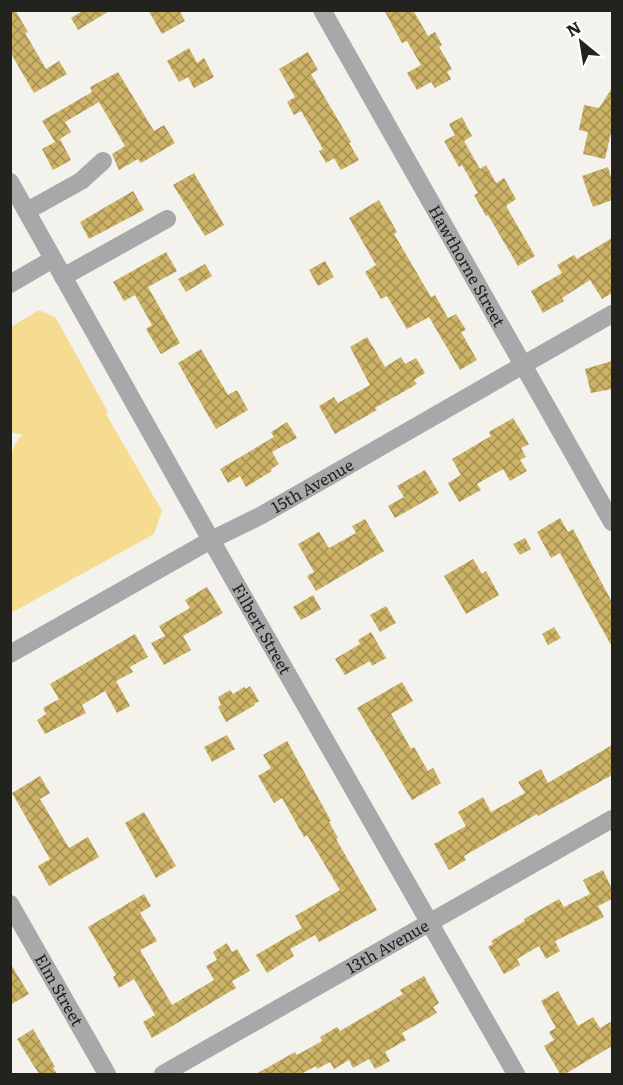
<svg xmlns="http://www.w3.org/2000/svg" width="623" height="1085" viewBox="0 0 623 1085" font-family="Literata,serif">
  <style>
    .green { fill: #f6dc91 }
    .building { fill: url(#building-cross-hatch) }
    .lines { fill: none; stroke-linecap: round; stroke-linejoin: round }
    .minor { stroke: #a6a8a9; stroke-width: 18 }
    .labels { text-anchor: middle; stroke-width: 5; stroke-linejoin: round; paint-order: stroke }
    .street-label { font-size: 16px; fill: #22221f; stroke: #fff }
  </style>
  <defs>
    <pattern id="building-cross-hatch" width="8" height="8" patternUnits="userSpaceOnUse" patternTransform="scale(1.5)"><rect width="8" height="8" fill="#ccb266"/><path d="M0 0l8 8M0 8l8-8" fill="none" stroke="#a59053"/></pattern>
  </defs>
  <rect width="100%" height="100%" fill="#f4f2ec"/>
  <path class="green" d="M39,310L56,318L108,412L106,414L162,511L154,534L11,613V453L18,439L23,435L11,432V327Z"/>
  <path class="building" d="M10,10H15L28,32L25,33L46,69L59,61L67,74L34,93L10,52Z
    M84,10H111L78,30L71,18Z
    M148,10H179L185,21L162,34Z
    M384,10H413L428,36L435,32L442,45L439,47L452,69L447,72L451,79L435,88L431,82L417,90L407,73L421,65L407,41L402,43Z
    M189,48L197,63L204,58L214,77L194,88L188,77L179,82L167,61Z
    M308,52L318,70L311,74L351,142L349,143L359,160L341,170L334,158L326,163L319,151L323,149L301,111L294,115L287,102L295,97L279,69Z
    M118,72L154,131L164,125L175,143L141,163L138,159L119,170L112,154L125,146L99,102L65,122L71,132L60,139L71,160L53,170L42,149L55,142L42,121L92,92L90,87Z
    M612,88V128L605,159L583,154L588,132L579,130L584,105L599,108Z
    M462,117L472,136L464,141L480,169L486,165L496,183L504,178L516,199L506,206L535,256L518,266L488,215L486,216L474,195L478,193L462,165L459,167L444,141L455,135L449,124Z
    M608,167L612,180V200L593,207L582,176Z
    M194,173L224,225L205,236L173,185Z
    M133,191L144,210L89,239L80,222Z
    M379,200L397,232L394,234L431,297L435,295L448,318L456,314L466,330L461,332L477,360L460,370L429,317L407,329L387,296L381,299L365,272L376,265L349,218Z
    M612,238V293L602,299L590,280L562,298L564,301L543,313L531,291L562,273L557,265L574,255L577,259Z
    M166,252L177,271L148,287L180,343L161,354L146,329L152,325L135,295L124,301L113,282Z
    M325,261L334,277L318,286L309,270Z
    M205,264L212,276L186,292L178,279Z
    M367,337L385,367L401,357L405,364L416,358L425,373L414,380L417,384L375,408L377,410L335,434L319,406L334,397L338,403L370,385L350,347Z
    M201,349L228,395L237,390L248,410L216,429L178,363Z
    M612,361V389L591,393L585,369Z
    M513,418L529,444L521,448L526,457L520,460L527,471L510,481L503,469L477,484L481,490L459,502L448,483L461,475L452,459L491,436L489,432Z
    M287,422L297,438L272,452L279,464L271,469L272,471L246,487L240,476L228,483L220,469L274,437L271,432Z
    M425,470L439,493L395,518L388,506L404,497L397,486Z
    M560,518L568,532L573,529L612,602V647L560,553L551,558L537,532Z
    M365,519L384,551L316,591L307,576L314,572L298,544L319,532L329,548L356,533L352,526Z
    M525,538L531,549L520,555L513,544Z
    M473,559L482,574L486,571L499,595L466,614L444,576Z
    M207,587L223,613L183,636L191,650L164,665L151,643L165,636L159,626L190,608L185,600Z
    M313,595L321,609L301,620L293,607Z
    M386,606L396,623L380,632L370,615Z
    M554,627L561,638L548,645L542,634Z
    M371,632L386,658L372,666L370,661L345,675L335,659L360,644L358,640Z
    M135,634L148,657L130,667L133,672L116,681L130,706L117,713L105,691L82,705L86,713L45,734L37,720L46,714L43,708L59,699L50,684Z
    M402,682L413,701L391,714L411,749L414,747L428,771L433,768L441,783L412,800L357,708Z
    M250,686L259,701L254,704L255,705L226,722L218,707L221,705L218,697L230,690L233,694L244,687L246,689Z
    M227,735L235,749L212,762L204,747Z
    M287,741L331,821L329,822L338,838L336,839L377,910L319,942L315,935L290,949L294,956L267,973L256,955L302,928L295,916L340,890L307,835L304,837L282,798L274,803L258,776L271,768L263,755Z
    M612,745V775L538,816L537,814L464,856L466,860L449,870L434,844L466,826L458,812L483,797L491,812L525,793L518,782L541,769L548,783Z
    M40,776L50,793L40,799L69,848L88,837L99,857L49,886L38,866L50,859L12,793Z
    M144,812L176,866L156,878L125,823Z
    M603,870L612,889V899L598,906L604,917L555,941L560,951L546,959L539,946L517,959L520,965L504,974L488,947L493,944L491,941L525,921L524,919L559,899L564,907L590,894L583,880Z
    M144,894L151,906L140,913L157,941L140,950L172,1005L214,980L206,966L217,960L213,952L227,943L232,952L237,949L250,971L232,981L236,988L152,1038L143,1022L155,1015L134,979L119,988L113,977L116,975L88,927Z
    M10,963L29,994L10,1005Z
    M424,976L439,1003L433,1007L437,1013L402,1033L406,1040L385,1052L390,1061L375,1069L369,1059L353,1068L349,1060L334,1069L330,1062L317,1069L316,1066L301,1074H256L295,1052L297,1055L322,1041L320,1037L337,1027L340,1031L403,994L400,990Z
    M558,991L578,1026L593,1017L600,1028L612,1021V1046L565,1074H560L544,1046L554,1040L549,1032L556,1028L541,1001Z
    M33,1029L55,1067L53,1068L57,1074H39L17,1039Z"/>
  <g class="lines">
    <g class="minor">
      <path id="s1" d="M322,10L612,522"/>
      <path id="s2" d="M10,182L211,540L516,1074"/>
      <path d="M27,211L81,181L103,161"/>
      <path d="M63,277L167,219"/>
      <path d="M10,284L53,259"/>
      <path id="s3" d="M10,654L211,540L260,516L612,314"/>
      <path id="s4" d="M10,904L107,1074"/>
      <path id="s5" d="M163,1074L612,819"/>
    </g>
  </g>
  <g class="labels">
    <g class="street-label">
      <text dy="6" stroke="none"><textPath href="#s1" startOffset="294">Hawthorne Street</textPath></text>
      <text dy="6" stroke="none"><textPath href="#s3" startOffset="346">15th Avenue</textPath></text>
      <text dy="6" stroke="none"><textPath href="#s2" startOffset="513">Filbert Street</textPath></text>
      <text dy="6" stroke="none"><textPath href="#s5" startOffset="258">13th Avenue</textPath></text>
      <text dy="6" stroke="none"><textPath href="#s4" startOffset="99">Elm Street</textPath></text>
    </g>
  </g>
  <rect width="623" height="1085" fill="none" stroke="#22221f" stroke-width="24"/>
  <g transform="translate(581 42) rotate(330)" stroke="#ffffff" stroke-width="4.5" paint-order="stroke">
  <path d="M0-4.5L10 22L0 15L-10 22Z" fill="#22221f"/>
  <text y="-9" font-size="16" font-weight="bold" text-anchor="middle" fill="#22221f">N</text>
  </g>
</svg>
